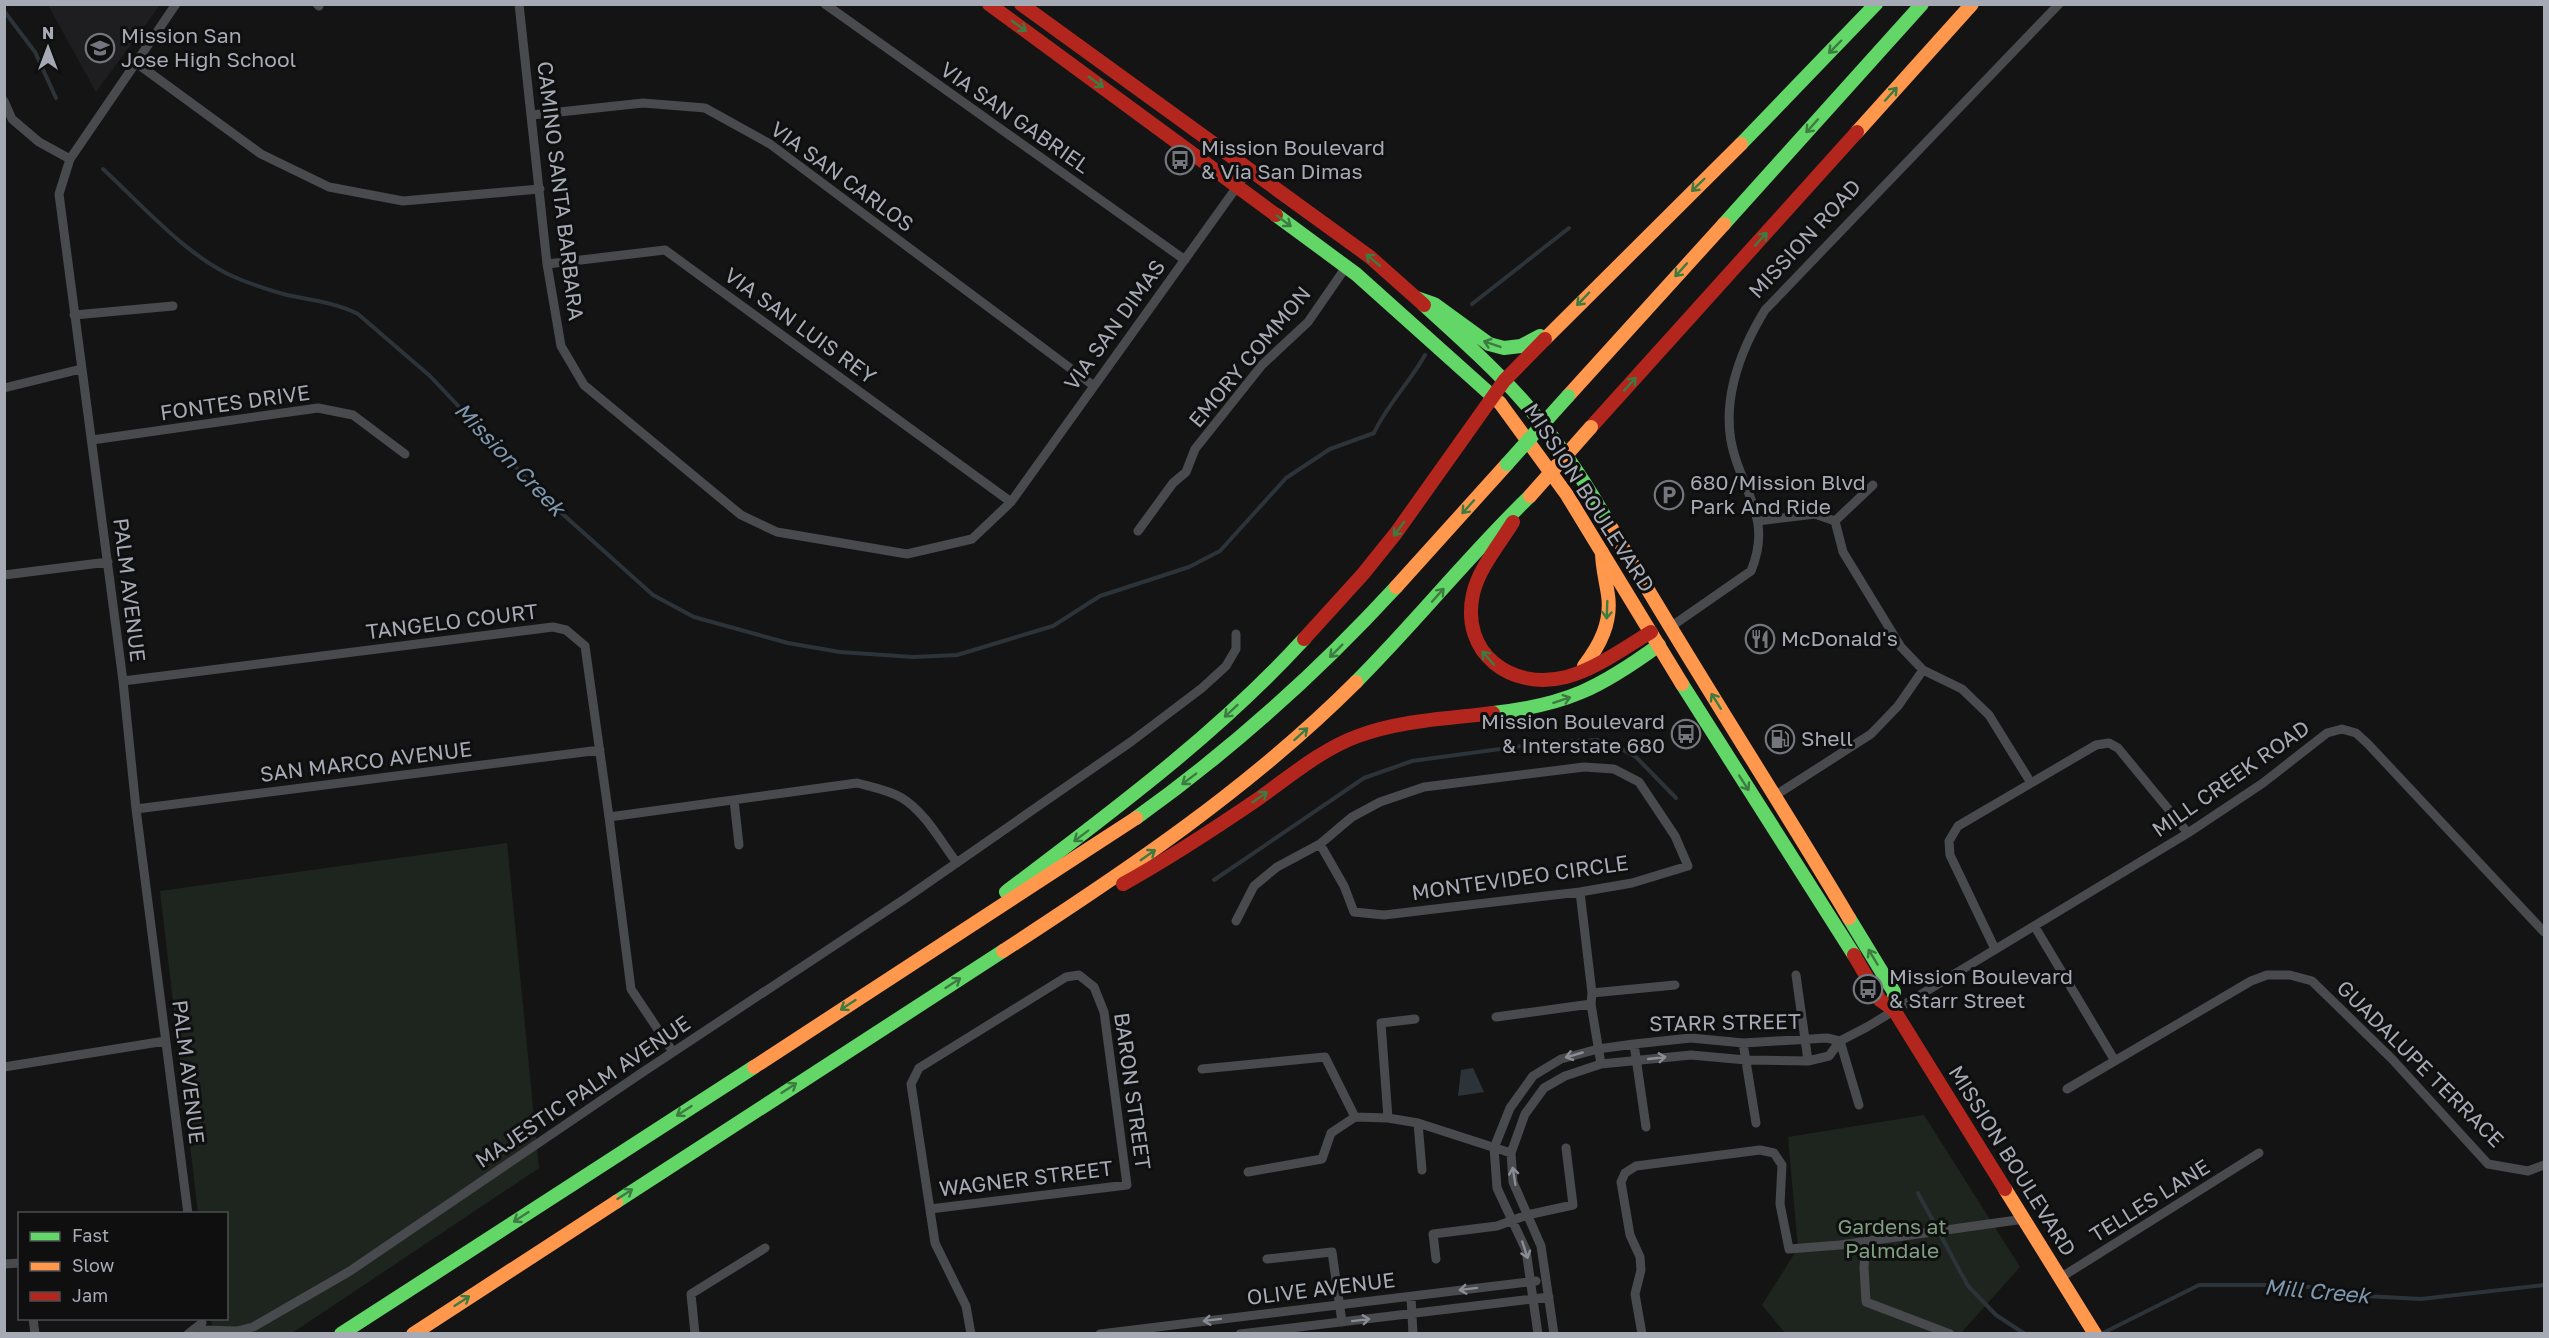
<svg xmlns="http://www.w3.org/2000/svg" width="2549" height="1338" viewBox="0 0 2549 1338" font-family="'Golos Text',sans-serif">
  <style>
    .built { fill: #1e1e20 }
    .green { fill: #1e251f }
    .water { fill: #2c3339 }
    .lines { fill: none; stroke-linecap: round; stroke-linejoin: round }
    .stream { stroke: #2c3339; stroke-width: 4 }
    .street { stroke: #494a4d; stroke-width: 9 }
    .fast { stroke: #63d668; stroke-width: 14 }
    .slow { stroke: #ff974d; stroke-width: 14 }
    .jam { stroke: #b3261e; stroke-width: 14 }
    .fast-bridge { stroke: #63d668; stroke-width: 14 }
    .slow-bridge { stroke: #ff974d; stroke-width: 14 }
    .oneway { stroke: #3d7c40 }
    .oneway2 { stroke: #8a8d96 }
    .labels { text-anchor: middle; stroke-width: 6; stroke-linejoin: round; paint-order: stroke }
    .poi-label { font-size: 21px; fill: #a6aab5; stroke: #0f0f10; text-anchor: start }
    .street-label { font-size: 21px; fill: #a6aab5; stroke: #0f0f10 }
    .park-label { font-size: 21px; fill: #7e9f80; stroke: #0f0f10 }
    .water-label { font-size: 22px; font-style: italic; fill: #7e98af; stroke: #0f0f10 }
  </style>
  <rect width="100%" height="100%" fill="#141415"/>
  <path class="built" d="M48,5H160L96,92Z"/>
  <path class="green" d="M507,843L539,1168L292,1333H213L211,1319L226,1318V1214L198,1213L160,891Z
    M1924,1115L2020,1267L1961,1333H1785L1762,1305L1798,1248L1788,1137Z"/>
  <path class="water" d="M1473,1068L1484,1092L1458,1096L1461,1070Z"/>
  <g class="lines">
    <path class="stream" d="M4,11L35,52L56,98
      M103,169C142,205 190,260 239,279C254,285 271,291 287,295C311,300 337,303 358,314L430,376L547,500L653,595L694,617L788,643L840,652L913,657L957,655L1053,626L1100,596L1189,567L1220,551L1286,478L1330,449L1374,433C1387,405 1410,382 1425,355
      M1472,304L1569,228
      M1214,880L1364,778L1412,761L1551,742L1597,740L1616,746L1636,757L1676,798
      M1918,1193L1968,1286L1996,1315L2025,1334
      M2101,1334L2199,1285H2296L2365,1296L2421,1299L2544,1285"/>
    <path class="street" d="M176,4L70,159L59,194L123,681L136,809L188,1214
      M317,4L319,6
      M519,4L547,264L561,346L584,385L741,515L777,532L907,554L972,539L1011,502L1249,170
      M825,4L1185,260
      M135,62L261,154L329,187L403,201L540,189
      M4,101L12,119L39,142L70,159
      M532,115L643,103L705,108L770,144L1094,386
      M547,264L665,250L1011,502
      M74,315L173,306
      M4,388L81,369
      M92,440L318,408L353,415L405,454
      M1758,521L1815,514L1835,521L1843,552L1901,647L1923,670L1962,689L1989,715L2031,783
      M1835,521L1873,485
      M1138,531L1173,483L1186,472L1195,449L1262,365L1308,322L1346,267
      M4,575L108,562
      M1669,628L1751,571C1770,525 1750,502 1736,460C1718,409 1738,354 1765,310L2059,4
      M123,681L553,627L566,630L585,646L609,817L857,783C872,787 889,790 902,798C925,812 941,842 957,863
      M1776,795L1871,734L1898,706L1923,670
      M734,800L739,845
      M136,809L600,750
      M609,817L631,989L673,1052
      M1580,892L1592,993L1591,1004L1601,1064
      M1236,921L1254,886L1277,867L1320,844L1352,817L1380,802L1424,787L1584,767L1614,769L1639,782L1675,836L1688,866L1632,883L1580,892L1384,915L1354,912L1344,886L1320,844
      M2035,927L2115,1061
      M1995,949L1950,855L1949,841L1958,826L2096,745L2109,743L2118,748L2188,833
      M1796,975L1808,1061
      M1592,993L1675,985
      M1496,1017L1591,1004
      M1840,1041L1859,1105
      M1743,1043L1756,1123
      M1634,1044L1646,1127
      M4,1067L165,1041
      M1202,1069L1325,1057L1355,1117
      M2067,1089L2251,981L2267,975H2290L2312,981L2392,1059L2488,1164L2528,1171L2544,1165
      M1355,1117L1388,1118L1418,1123L1511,1153
      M1388,1118L1381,1023L1415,1019
      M1418,1123L1422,1170
      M1248,1172L1322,1159L1331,1133L1355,1117
      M930,1209L1127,1185L1104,1012L1094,987L1079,975L1066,977L919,1068L911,1084L935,1243L966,1306L971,1334
      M1866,1241L1864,1267L1866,1302L1950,1334
      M1267,1259L1332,1252L1342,1322
      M1436,1259L1433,1234L1497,1226L1527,1215L1573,1205L1566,1148
      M4,1264L20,1263
      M2060,1278L2259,1153
      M1411,1297L1413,1334
      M33,1318L35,1334
      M203,1330L237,1331L253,1327L350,1271L640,1074L906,898L1132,741L1202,688L1226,666L1236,649V634
      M188,1334L202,1323
      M695,1334L691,1294L765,1248
      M1100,1334L1536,1281
      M1240,1334L1549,1297
      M1538,1334L1526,1250L1497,1188L1494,1148L1510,1108L1533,1076L1561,1059L1598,1049L1634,1044L1691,1038L1743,1043L1827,1038L1840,1041
      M1554,1334L1541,1246L1513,1182L1511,1153L1525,1114L1544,1088L1565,1076L1601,1064L1691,1055L1746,1060L1808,1061L1829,1056L1840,1041L1867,1027L2188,833L2263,783L2327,733L2342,729L2356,733L2368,744L2544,932
      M1642,1334L1635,1294L1641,1270L1640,1257L1630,1235L1621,1182L1625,1173L1636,1166L1760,1150L1774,1153L1782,1165L1780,1204L1789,1249L1840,1245L2024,1219"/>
    <path class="fast" d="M1741,144L1876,4
      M1276,215L1356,274L1500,403
      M1724,224L1922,4
      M1417,298L1434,304L1489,344L1504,348L1521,346L1540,336
      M1424,305C1458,336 1493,367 1523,401C1556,438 1584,480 1608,522
      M1356,682C1416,622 1469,555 1530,496
      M1682,684L1854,955
      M1493,713C1566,705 1600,688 1659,645
      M1136,818C1231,750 1317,673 1396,587
      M1006,892C1110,813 1215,736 1304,639
      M1849,918L1894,992V1010
      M616,1202L1003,951
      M341,1334L754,1067"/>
    <path class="slow" d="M1857,132L1972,4
      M1545,339L1741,144
      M1568,396L1724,224
      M1500,403L1567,495L1682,684
      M1608,522C1685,656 1770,785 1849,918
      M1396,587L1507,464
      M1584,666C1600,645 1612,622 1608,595C1606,581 1602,567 1602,552
      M1003,951C1128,870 1251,787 1356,682
      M754,1067L1136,818
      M2005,1189L2095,1334
      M413,1334L616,1202"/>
    <path class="jam" d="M989,4L1276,215
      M1021,4L1370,257L1424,305
      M1591,427L1857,132
      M1513,522C1499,545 1479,568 1473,594C1460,653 1511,691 1566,677C1596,669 1624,648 1651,632
      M1304,639L1363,574L1396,533L1504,381L1545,339
      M1123,884C1170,858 1214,829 1258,799C1289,777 1322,749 1358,736C1401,720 1447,719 1493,713
      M1854,955L1880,1000L1894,1010L2005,1189"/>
    <path class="fast-bridge" d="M1507,464L1568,396"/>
    <path class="slow-bridge" d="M1530,496L1591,427"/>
  </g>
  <defs><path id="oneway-shaft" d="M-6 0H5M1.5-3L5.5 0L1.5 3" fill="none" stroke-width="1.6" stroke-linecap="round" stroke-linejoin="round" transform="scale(1.5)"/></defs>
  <g class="oneway">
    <use href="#oneway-shaft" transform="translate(1019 26) rotate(36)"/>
    <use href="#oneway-shaft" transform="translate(1835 47) rotate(134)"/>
    <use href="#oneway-shaft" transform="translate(1096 82) rotate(36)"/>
    <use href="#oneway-shaft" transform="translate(1891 94) rotate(-48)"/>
    <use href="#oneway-shaft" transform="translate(1812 126) rotate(132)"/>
    <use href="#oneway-shaft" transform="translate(1698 185) rotate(136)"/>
    <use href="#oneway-shaft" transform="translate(1284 221) rotate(37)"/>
    <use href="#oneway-shaft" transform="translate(1761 239) rotate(-48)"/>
    <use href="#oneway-shaft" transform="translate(1373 260) rotate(-140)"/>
    <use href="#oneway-shaft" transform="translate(1681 270) rotate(132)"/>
    <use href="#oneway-shaft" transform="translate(1583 299) rotate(134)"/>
    <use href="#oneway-shaft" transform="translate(1492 344) rotate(-161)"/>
    <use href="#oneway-shaft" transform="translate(1630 384) rotate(-48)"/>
    <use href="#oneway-shaft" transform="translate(1468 507) rotate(132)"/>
    <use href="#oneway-shaft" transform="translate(1399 529) rotate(126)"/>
    <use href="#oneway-shaft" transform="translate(1438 595) rotate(-48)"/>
    <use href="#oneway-shaft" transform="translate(1607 610) rotate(92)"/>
    <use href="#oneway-shaft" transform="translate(1336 651) rotate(135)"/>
    <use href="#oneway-shaft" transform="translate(1488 658) rotate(-131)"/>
    <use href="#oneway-shaft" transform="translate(1562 700) rotate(-18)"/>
    <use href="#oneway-shaft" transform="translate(1716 701) rotate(-122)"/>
    <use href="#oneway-shaft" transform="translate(1231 711) rotate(137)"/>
    <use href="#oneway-shaft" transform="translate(1301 734) rotate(-42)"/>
    <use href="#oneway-shaft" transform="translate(1189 779) rotate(143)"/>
    <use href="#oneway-shaft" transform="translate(1744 783) rotate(57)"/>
    <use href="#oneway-shaft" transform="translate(1260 797) rotate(-35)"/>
    <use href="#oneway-shaft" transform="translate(1081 836) rotate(143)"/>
    <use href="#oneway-shaft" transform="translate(1148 855) rotate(-35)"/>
    <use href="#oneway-shaft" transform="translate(1873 957) rotate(-121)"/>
    <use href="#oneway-shaft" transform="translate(953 983) rotate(-33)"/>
    <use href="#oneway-shaft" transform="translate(848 1005) rotate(147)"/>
    <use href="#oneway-shaft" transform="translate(789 1088) rotate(-33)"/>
    <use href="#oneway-shaft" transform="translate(684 1111) rotate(147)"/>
    <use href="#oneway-shaft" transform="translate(625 1194) rotate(-33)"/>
    <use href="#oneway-shaft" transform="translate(521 1217) rotate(147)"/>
    <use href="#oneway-shaft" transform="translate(462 1301) rotate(-33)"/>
  </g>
  <g class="oneway2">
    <use href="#oneway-shaft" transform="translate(1574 1055) rotate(164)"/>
    <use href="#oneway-shaft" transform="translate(1657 1058) rotate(-6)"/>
    <use href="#oneway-shaft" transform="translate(1514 1176) rotate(-99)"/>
    <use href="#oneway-shaft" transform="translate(1525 1250) rotate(72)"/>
    <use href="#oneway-shaft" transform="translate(1468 1289) rotate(173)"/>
    <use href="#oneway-shaft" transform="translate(1212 1320) rotate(173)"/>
    <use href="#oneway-shaft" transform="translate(1361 1320) rotate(-7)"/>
  </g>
  <defs>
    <g id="school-ring" transform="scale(1.5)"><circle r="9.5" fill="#0f0f10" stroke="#73767d" stroke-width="1.5"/><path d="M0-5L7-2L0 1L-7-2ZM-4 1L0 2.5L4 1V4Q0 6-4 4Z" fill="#73767d"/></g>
    <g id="bus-ring" transform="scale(1.5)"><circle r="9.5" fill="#0f0f10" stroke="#73767d" stroke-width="1.5"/><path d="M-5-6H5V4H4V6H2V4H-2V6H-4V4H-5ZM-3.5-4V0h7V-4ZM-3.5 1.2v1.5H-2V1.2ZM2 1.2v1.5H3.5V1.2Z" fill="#73767d"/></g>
    <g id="parking-ring" transform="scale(1.5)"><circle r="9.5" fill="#0f0f10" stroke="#73767d" stroke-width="1.5"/><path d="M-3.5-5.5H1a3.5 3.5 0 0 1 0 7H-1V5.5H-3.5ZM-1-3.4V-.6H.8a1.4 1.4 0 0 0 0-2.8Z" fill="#73767d"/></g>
    <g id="restaurant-ring" transform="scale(1.5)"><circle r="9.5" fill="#0f0f10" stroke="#73767d" stroke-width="1.5"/><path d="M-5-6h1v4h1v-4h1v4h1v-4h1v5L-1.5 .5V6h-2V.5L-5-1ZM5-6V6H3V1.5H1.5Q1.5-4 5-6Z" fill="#73767d"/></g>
    <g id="fuel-ring" transform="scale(1.5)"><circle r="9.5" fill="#0f0f10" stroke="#73767d" stroke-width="1.5"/><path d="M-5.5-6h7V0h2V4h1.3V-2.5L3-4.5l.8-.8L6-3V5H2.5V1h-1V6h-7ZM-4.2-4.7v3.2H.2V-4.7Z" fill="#73767d"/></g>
  </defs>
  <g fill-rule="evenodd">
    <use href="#school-ring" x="100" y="48"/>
    <use href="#bus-ring" x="1180" y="160"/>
    <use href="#parking-ring" x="1669" y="495"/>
    <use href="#restaurant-ring" x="1760" y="639"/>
    <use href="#bus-ring" x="1686" y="734"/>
    <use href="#fuel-ring" x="1780" y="739"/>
    <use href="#bus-ring" x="1868" y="989"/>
  </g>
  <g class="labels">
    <g class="poi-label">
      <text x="121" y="43">Mission San<tspan x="121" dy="24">Jose High School</tspan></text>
      <text x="1201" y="155">Mission Boulevard<tspan x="1201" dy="24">&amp; Via San Dimas</tspan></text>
      <text x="1690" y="490">680/Mission Blvd<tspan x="1690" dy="24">Park And Ride</tspan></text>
      <text x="1781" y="646">McDonald's</text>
      <text x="1665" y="729" text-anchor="end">Mission Boulevard<tspan x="1665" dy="24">&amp; Interstate 680</tspan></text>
      <text x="1801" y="746">Shell</text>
      <text x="1889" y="984">Mission Boulevard<tspan x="1889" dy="24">&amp; Starr Street</tspan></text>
    </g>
    <g class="street-label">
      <text transform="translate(1015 118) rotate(35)" y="7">VIA SAN GABRIEL</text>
      <text transform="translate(842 177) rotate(36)" y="7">VIA SAN CARLOS</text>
      <text transform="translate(560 191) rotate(83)" y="7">CAMINO SANTA BARBARA</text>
      <text transform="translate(1805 239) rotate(-47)" y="7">MISSION ROAD</text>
      <text transform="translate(1115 325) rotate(-54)" y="7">VIA SAN DIMAS</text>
      <text transform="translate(800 326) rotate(36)" y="7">VIA SAN LUIS REY</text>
      <text transform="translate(1250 357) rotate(-50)" y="7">EMORY COMMON</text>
      <text transform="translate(235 403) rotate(-8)" y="7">FONTES DRIVE</text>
      <text transform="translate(1589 498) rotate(57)" y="7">MISSION BOULEVARD</text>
      <text transform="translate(129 590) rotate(83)" y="7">PALM AVENUE</text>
      <text transform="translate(452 622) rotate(-7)" y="7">TANGELO COURT</text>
      <text transform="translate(366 762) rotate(-7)" y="7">SAN MARCO AVENUE</text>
      <text transform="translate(2231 779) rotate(-35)" y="7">MILL CREEK ROAD</text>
      <text transform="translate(1520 878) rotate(-8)" y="7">MONTEVIDEO CIRCLE</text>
      <text transform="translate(1725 1023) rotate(-1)" y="7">STARR STREET</text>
      <text transform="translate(2420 1064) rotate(45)" y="7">GUADALUPE TERRACE</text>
      <text transform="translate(188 1072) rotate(83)" y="7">PALM AVENUE</text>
      <text transform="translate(1132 1091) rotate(82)" y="7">BARON STREET</text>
      <text transform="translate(583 1092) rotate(-34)" y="7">MAJESTIC PALM AVENUE</text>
      <text transform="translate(2012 1161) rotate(58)" y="7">MISSION BOULEVARD</text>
      <text transform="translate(1026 1179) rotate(-7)" y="7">WAGNER STREET</text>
      <text transform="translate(2150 1201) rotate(-32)" y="7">TELLES LANE</text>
      <text transform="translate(1321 1289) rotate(-7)" y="7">OLIVE AVENUE</text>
    </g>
    <g class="park-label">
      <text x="1892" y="1234">Gardens at<tspan x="1892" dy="24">Palmdale</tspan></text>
    </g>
    <g class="water-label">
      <text transform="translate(510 459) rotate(46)" y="8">Mission Creek</text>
      <text transform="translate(2317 1291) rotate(5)" y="8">Mill Creek</text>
    </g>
  </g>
  <rect width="2549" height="1338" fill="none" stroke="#a6aab5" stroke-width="12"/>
  <rect x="18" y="1212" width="210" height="108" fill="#0f0f10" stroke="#4b4d52" stroke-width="1.5"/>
  <rect x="30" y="1232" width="30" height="9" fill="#63d668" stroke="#4b4d52" stroke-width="1.5"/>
  <text x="72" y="1242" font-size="18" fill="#a6aab5">Fast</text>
  <rect x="30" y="1262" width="30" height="9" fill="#ff974d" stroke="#4b4d52" stroke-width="1.5"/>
  <text x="72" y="1272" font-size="18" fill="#a6aab5">Slow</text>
  <rect x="30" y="1292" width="30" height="9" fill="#b3261e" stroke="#4b4d52" stroke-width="1.5"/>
  <text x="72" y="1302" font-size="18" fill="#a6aab5">Jam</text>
  <g transform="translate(48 48)" stroke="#0f0f10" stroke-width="4.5" paint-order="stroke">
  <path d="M0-4.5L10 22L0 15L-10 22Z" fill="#a6aab5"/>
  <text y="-9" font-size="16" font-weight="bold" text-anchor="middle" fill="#a6aab5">N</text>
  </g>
</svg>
